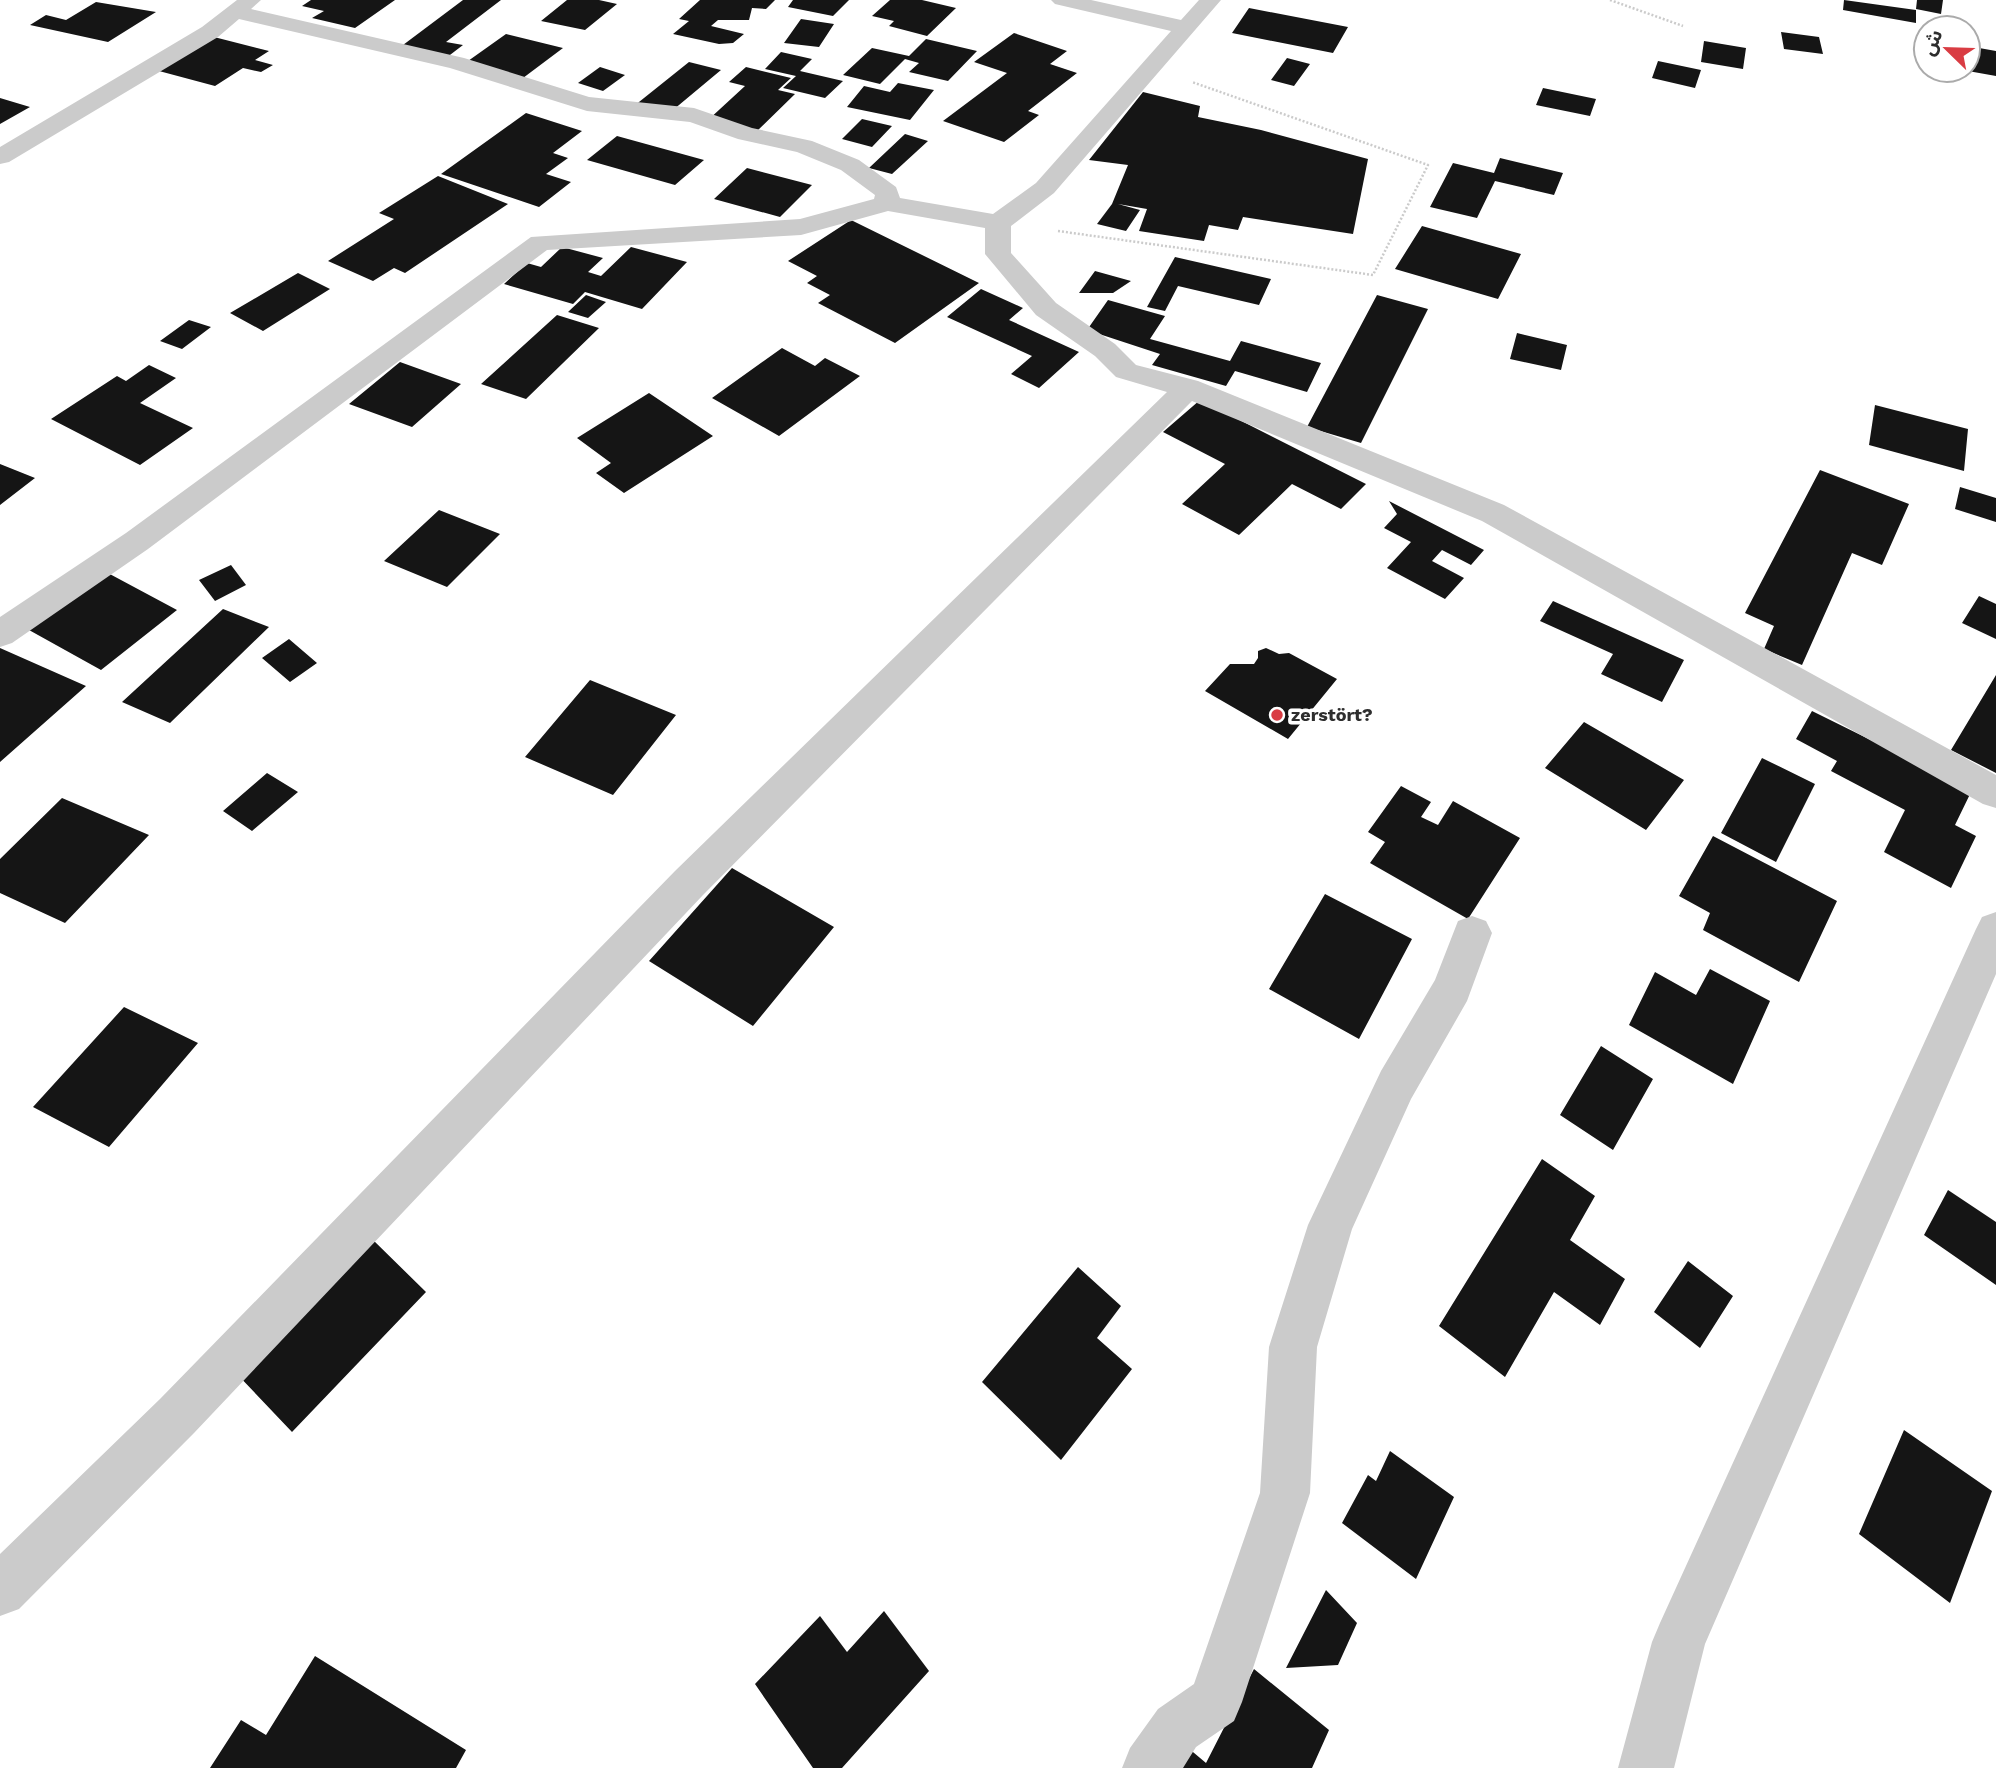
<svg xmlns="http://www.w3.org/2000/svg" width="1996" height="1768" viewBox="0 0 1996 1768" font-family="'Work Sans','Noto Sans Arabic',sans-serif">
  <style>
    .building { fill: #151515 }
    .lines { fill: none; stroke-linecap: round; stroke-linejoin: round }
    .path { stroke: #cbcbcb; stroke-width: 2.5; stroke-dasharray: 2 2; stroke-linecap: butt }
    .minor { fill: #cbcbcb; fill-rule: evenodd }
    .poi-dot { fill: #d93c43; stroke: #fff; stroke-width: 2.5 }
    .labels { text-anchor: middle; stroke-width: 7; stroke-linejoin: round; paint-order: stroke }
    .poi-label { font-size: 18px; font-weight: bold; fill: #2e2e2e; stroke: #fff; text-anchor: start }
  </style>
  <rect width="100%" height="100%" fill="#fff"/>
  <path class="building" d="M311,0H395L355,28L312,18L324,11L302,6Z
    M463,0H501L446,42L463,45L446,58L399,48Z
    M567,0H599L617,4L585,30L541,21Z
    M700,0H775L766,9L752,8L749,20H718L711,26L744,34L733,43L719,44L673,34L689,21L679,19Z
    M793,0H849L833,16L788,7Z
    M890,0H922L956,8L927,36L889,26L894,21L872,16Z
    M1844,0L1916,10V23L1843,10Z
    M1917,0H1943L1941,14L1916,9Z
    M96,2L156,12L108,42L30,25L46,15L66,20Z
    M1249,8L1348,27L1333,53L1232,33Z
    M801,19L834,24L819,47L784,43Z
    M1781,32L1819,37L1823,54L1784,49Z
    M1014,33L1067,51L1050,64L1077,73L1028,111L1039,115L1004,142L943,121L1007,73L974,62Z
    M506,34L563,48L519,81L461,66Z
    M214,37L269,51L255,60L273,65L261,72L243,68L215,86L159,71Z
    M926,39L977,51L948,81L909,72L919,63L905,59L880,84L843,75L872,48L909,56Z
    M1704,41L1746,48L1743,69L1701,62Z
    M1968,46L1996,51V76L1968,71Z
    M781,52L812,59L800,71L843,81L825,98L783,88L796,76L765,69Z
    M1287,58L1310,64L1294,86L1271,80Z
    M1658,61L1701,70L1695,88L1652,78Z
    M689,62L721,70L667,115L634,106Z
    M600,67L625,75L603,91L578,83Z
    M746,67L791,78L778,90L795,94L755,133L707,121L745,86L729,82Z
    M898,83L934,90L910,120L847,107L864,86L890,92Z
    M1543,88L1596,99L1590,116L1536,105Z
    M1143,92L1200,106L1198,117L1261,130L1368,159L1353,234L1243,217L1238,230L1209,225L1204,241L1139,231L1147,209L1118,204L1140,210L1126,231L1097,224L1112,204L1128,165L1089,160Z
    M0,98L30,107L0,124Z
    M526,113L582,131L553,153L568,158L546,174L571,182L539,207L441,174Z
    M862,119L892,126L872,147L842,139Z
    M905,134L928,141L892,174L869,168Z
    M617,136L704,160L675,185L587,160Z
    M1500,158L1563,173L1554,195L1495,181L1477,218L1430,207L1453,163L1494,173Z
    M747,168L812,185L780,217L714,199Z
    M438,176L508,204L405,273L394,268L373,281L328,261L394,219L379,213Z
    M851,220L979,283L895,343L818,303L830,295L807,283L817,276L788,261Z
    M1422,226L1521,254L1498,299L1395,269Z
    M562,247L603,258L588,272L601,276L631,247L687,262L642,309L585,292L573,304L504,284L527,263L541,267Z
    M1175,257L1271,279L1259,305L1178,286L1165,311L1147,307Z
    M1095,271L1131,281L1113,293H1079Z
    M298,273L330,289L263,331L230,313Z
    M981,289L1023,308L1009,320L1079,352L1039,388L1011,374L1032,356L947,317Z
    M586,295L606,302L588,318L568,312Z
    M1377,295L1428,309L1361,443L1307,427Z
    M1108,300L1165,316L1150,339L1230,361L1241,341L1321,363L1307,392L1235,371L1226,386L1152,365L1160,354L1087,330Z
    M557,315L599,328L526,399L481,384Z
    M189,320L211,327L182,349L160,341Z
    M1517,333L1567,345L1561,370L1510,359Z
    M782,348L815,366L825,358L860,376L779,436L712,398Z
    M400,362L461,384L412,427L349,404Z
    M149,365L176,378L140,403L193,428L140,465L51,419L117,376L126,381Z
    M649,393L713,436L624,493L596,473L611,463L577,438Z
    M1200,400L1366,484L1341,509L1292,484L1239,535L1182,504L1225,464L1163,432Z
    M1875,405L1968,429L1964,471L1869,445Z
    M0,464L35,478L0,505Z
    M1820,470L1909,504L1882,565L1852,553L1802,665L1764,649L1774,626L1745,613Z
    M1960,487L1996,498V522L1955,509Z
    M1389,501L1484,550L1471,565L1442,550L1432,561L1464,578L1445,599L1387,568L1411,542L1384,528L1397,514Z
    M439,510L500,534L447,587L384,561Z
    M231,565L246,585L215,601L199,580Z
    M106,572L177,610L101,670L29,630Z
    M1979,596L1996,604V639L1962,623Z
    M1553,601L1684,660L1662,702L1601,674L1613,654L1540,621Z
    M223,609L269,627L170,723L122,702Z
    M289,639L317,663L290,682L262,658Z
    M0,648L86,686L0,762Z
    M1266,648L1279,654L1289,653L1337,679L1288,739L1205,691L1230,664H1254L1258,658V651Z
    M1996,675V773L1951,750Z
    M590,680L676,715L613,795L525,757Z
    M1812,711L1972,790L1955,825L1976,836L1951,888L1884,852L1905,810L1831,771L1837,761L1796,739Z
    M1584,722L1684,780L1646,830L1545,768Z
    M1762,758L1815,784L1776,862L1721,833Z
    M267,773L298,792L252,831L223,811Z
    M1401,786L1431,802L1421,817L1438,825L1453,801L1520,838L1468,919L1370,863L1385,842L1368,832Z
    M62,798L149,835L65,923L0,893V859Z
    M1713,836L1837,901L1799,982L1703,930L1710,913L1679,896Z
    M732,868L834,927L753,1026L649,961Z
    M1325,894L1412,939L1359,1039L1269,989Z
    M1710,969L1770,1001L1733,1084L1629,1025L1655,972L1696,995Z
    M124,1007L198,1043L109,1147L33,1107Z
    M1601,1046L1653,1079L1613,1150L1560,1115Z
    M1542,1159L1595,1196L1570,1240L1625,1279L1600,1325L1554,1292L1505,1377L1439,1326Z
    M1948,1190L1996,1222V1285L1924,1235Z
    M371,1238L426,1292L292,1432L235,1372Z
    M1688,1261L1733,1296L1700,1348L1654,1312Z
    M1078,1267L1121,1306L1097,1338L1132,1369L1061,1460L982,1382Z
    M1904,1430L1992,1491L1950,1603L1859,1534Z
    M1390,1451L1454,1497L1416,1579L1342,1523L1368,1475L1376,1481Z
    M1326,1590L1357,1623L1338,1665L1286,1668Z
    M884,1611L929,1671L842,1768H813L755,1684L820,1616L847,1652Z
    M315,1656L466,1750L456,1768H210L241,1720L266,1735Z
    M1254,1669L1329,1730L1312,1768H1177L1187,1747L1206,1763Z"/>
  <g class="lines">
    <path class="path" d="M1610,0L1683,26
      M1058,231L1373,275L1428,165L1192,82"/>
    <path class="minor" d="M237,0H261L251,9L464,58L589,97L694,108L752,128L812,141L859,160L896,187L900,198L993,214L1036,183L1171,31L1055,4L1051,0H1091L1181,20L1199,0H1221L1054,193L1011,226V253L1056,303L1115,344L1136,365L1198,381L1504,505L1996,775V808L1983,804L1482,521L1192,401L703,895L194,1433L19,1609L0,1616V1554L160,1399L675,871L1167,392L1116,377L1095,356L1036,315L985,254V228L888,211L801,235L547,250L148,549L12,643L0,647V617L126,533L531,237L800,219L874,199L875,195L841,170L797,152L738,139L690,122L587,111L450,68L239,19L218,37L9,162L0,164V147L202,27Z
      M1996,912V974L1705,1644L1674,1768H1618L1652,1642L1660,1623L1976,929L1982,917Z
      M1472,916L1486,921L1492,933L1467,1001L1411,1099L1352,1229L1317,1347L1310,1493L1242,1702L1234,1721L1196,1747L1183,1768H1122L1130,1748L1158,1709L1194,1684L1260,1493L1269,1347L1308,1225L1381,1071L1435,980L1458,921Z"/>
  </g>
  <circle class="poi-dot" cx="1277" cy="715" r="7"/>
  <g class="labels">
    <g class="poi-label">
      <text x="1291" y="721">zerstört?</text>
    </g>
  </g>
  <g transform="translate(1947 49) rotate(293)"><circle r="33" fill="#ffffff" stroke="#ababab" stroke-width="2"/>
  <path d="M0-5L12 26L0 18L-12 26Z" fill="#d93c43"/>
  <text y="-10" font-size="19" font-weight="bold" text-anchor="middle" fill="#2e2e2e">ش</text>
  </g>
</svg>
